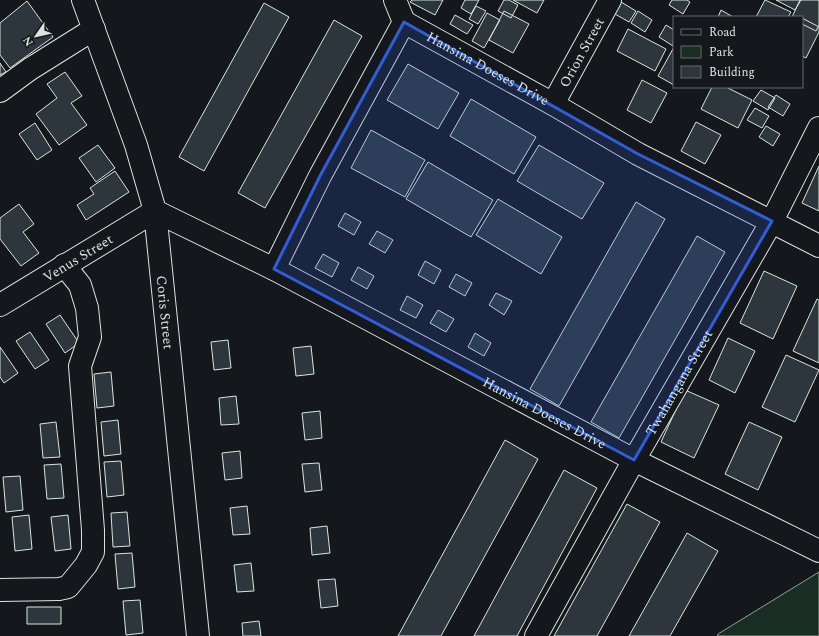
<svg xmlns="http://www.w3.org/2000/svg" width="819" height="636" viewBox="0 0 819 636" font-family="Spectral,serif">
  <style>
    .green { fill: #1a2d24; stroke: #939e99 }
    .building { fill: #2c363c; stroke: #d8e6dc }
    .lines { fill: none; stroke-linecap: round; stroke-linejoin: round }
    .minor-casing { stroke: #d8e6dc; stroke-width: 24 }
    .minor { stroke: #14181c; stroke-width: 22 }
    .marked { fill: #305dd8; fill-opacity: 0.2; stroke: #305dd8; stroke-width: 3; stroke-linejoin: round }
    .labels { text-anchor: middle; stroke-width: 3; stroke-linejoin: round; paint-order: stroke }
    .street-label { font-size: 14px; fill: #d8e6dc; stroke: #14181c }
  </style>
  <rect width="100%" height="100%" fill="#14181c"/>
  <path class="green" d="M819,572V636H717L718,634Z"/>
  <path class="building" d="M412,0H443L435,15L410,2Z
    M465,0H479L471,14L461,8Z
    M504,0H509L518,5L511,18L498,11Z
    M513,0H544L537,13Z
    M672,0H687L690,2L683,14L669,5Z
    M765,0L791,12L788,17H756Z
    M776,0H801L795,10Z
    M800,0H819V25L816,31L802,24V17H792Z
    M27,1L53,37L10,68L0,55V23Z
    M621,2L636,11L629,22L615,14Z
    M264,3L289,17L204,171L179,157Z
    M476,6L486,11L478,24L469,19Z
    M721,10L733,17H718Z
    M504,11L529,24L513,53L489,40Z
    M638,11L652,20L645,32L631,23Z
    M487,13L500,20L484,48L472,41Z
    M455,15L473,25L467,34L450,24Z
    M802,18L819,27V32L806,58L802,56Z
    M334,20L362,36L265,208L238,193Z
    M666,25L674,30L673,46L659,37Z
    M628,29L666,49L655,71L617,51Z
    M674,47V85L658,76Z
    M0,63L6,72L0,75Z
    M408,64L459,93L438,129L387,100Z
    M65,72L82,96L71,103L87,125L59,145L36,114L57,98L47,84Z
    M642,80L667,93L651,123L627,110Z
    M712,87H726L752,100L738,128L701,109Z
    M761,90L775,98L768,110L753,101Z
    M776,95L790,104L783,116L768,107Z
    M471,99L536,137L514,174L450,136Z
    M755,108L769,116L762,128L747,120Z
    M696,122L721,135L705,164L681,151Z
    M35,123L52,150L37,160L19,134Z
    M766,126L780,134L773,146L759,137Z
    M371,130L425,160L405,197L351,168Z
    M98,145L115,168L96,182L79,158Z
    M539,145L604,183L582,219L517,181Z
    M428,162L493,200L471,237L406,199Z
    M819,166V211L802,203Z
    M115,171L129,192L86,220L77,205L94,194L90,188Z
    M498,199L562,237L541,274L476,235Z
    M636,202L665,219L559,406L530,389Z
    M19,204L34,224L23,232L39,253L21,266L0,239V218Z
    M345,213L361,222L354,235L338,226Z
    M377,231L393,240L385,253L369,244Z
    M697,236L725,252L619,438L591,422Z
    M323,254L339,263L332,277L315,268Z
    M425,261L441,270L434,284L418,275Z
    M358,267L374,276L367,289L351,280Z
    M764,271L797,286L773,339L740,323Z
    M456,274L472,283L465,296L449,287Z
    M496,293L512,301L504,315L489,305Z
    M407,296L423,305L416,318L400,310Z
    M817,299L819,300V363L793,351Z
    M438,310L454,319L446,332L430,323Z
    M60,315L79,343L65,353L46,324Z
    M30,332L49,360L35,369L16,341Z
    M475,333L491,343L484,356L468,347Z
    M728,338L755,351L735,393L709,380Z
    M228,340L231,368L214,370L211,342Z
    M311,346L314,374L296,376L293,348Z
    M0,347L18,373L4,383L0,377Z
    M786,355L819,370L795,422L762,407Z
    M111,372L114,406L97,408L94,374Z
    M685,390L719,405L694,458L661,442Z
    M236,396L239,424L221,425L219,398Z
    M320,411L322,438L305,440L302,413Z
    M118,420L121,454L104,456L101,422Z
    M56,422L60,457L43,458L40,424Z
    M749,422L782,437L758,490L725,474Z
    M505,440L538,459L441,636H398Z
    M240,451L242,478L225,480L222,453Z
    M121,461L124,495L107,497L104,462Z
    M319,463L322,490L305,492L302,464Z
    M61,464L64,498L47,499L44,465Z
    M564,470L597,488L517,636H474Z
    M20,476L23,510L6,512L3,477Z
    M627,504L660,522L597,636H554Z
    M247,506L250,534L233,535L230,508Z
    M127,512L130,546L113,547L111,513Z
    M29,515L32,549L15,551L12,517Z
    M68,515L71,549L55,551L51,517Z
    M327,526L330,553L312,555L310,528Z
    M687,533L718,551L670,636H629Z
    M132,553L135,587L118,589L115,554Z
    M251,563L254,591L237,592L234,565Z
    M335,579L338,606L321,608L318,580Z
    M140,600L143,633L126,635L123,601Z
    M27,607H61V624H27Z
    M259,621L261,636H243L242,623Z"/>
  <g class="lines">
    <g class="minor-casing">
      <g id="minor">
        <path id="s1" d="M83,0L136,145L155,211L198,636"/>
        <path d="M395,0L404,22"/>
        <path id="s2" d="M404,22L553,104L638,154L819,246"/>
        <path d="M0,91L30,69L94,29"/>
        <path id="s3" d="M553,104L610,0"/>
        <path d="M274,269L320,176L404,22"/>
        <path id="s4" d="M0,305L155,211L274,269L634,460L819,551"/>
        <path d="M0,590L59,589L68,587L86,565L93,552V530L80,366L90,337L87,308L80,285L64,265"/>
        <path id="s5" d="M536,636L634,460L772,221L819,128"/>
      </g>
    </g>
    <use href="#minor" class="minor"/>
  </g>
  <path class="marked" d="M404,22L638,154L772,221L634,460L274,269L320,176Z"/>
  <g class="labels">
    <g class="street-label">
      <text dy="5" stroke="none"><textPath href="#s3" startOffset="59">Orion Street</textPath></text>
      <text dy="5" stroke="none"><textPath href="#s2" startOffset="96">Hansina Doeses Drive</textPath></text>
      <text dy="5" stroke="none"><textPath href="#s4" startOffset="91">Venus Street</textPath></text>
      <text dy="5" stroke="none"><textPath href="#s1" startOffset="325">Coris Street</textPath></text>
      <text dy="5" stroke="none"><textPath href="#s5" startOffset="291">Twahangana Street</textPath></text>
      <text dy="5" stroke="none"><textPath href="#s4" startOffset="620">Hansina Doeses Drive</textPath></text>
    </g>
  </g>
  <rect x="673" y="16" width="130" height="72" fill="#14181c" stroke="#626a69"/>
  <rect x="681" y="29" width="20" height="6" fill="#14181c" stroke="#626a69"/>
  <text x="709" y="36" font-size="12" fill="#d8e6dc">Road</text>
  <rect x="681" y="46" width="20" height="12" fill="#1a2d24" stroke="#626a69"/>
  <text x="709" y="56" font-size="12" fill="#d8e6dc">Park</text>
  <rect x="681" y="66" width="20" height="12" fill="#2c363c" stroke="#626a69"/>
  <text x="709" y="76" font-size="12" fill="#d8e6dc">Building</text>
  <g transform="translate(36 36) rotate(236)" stroke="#14181c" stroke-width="3" paint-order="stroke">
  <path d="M0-3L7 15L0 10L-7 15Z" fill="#d8e6dc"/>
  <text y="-6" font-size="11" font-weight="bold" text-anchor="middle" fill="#d8e6dc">N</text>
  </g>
</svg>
